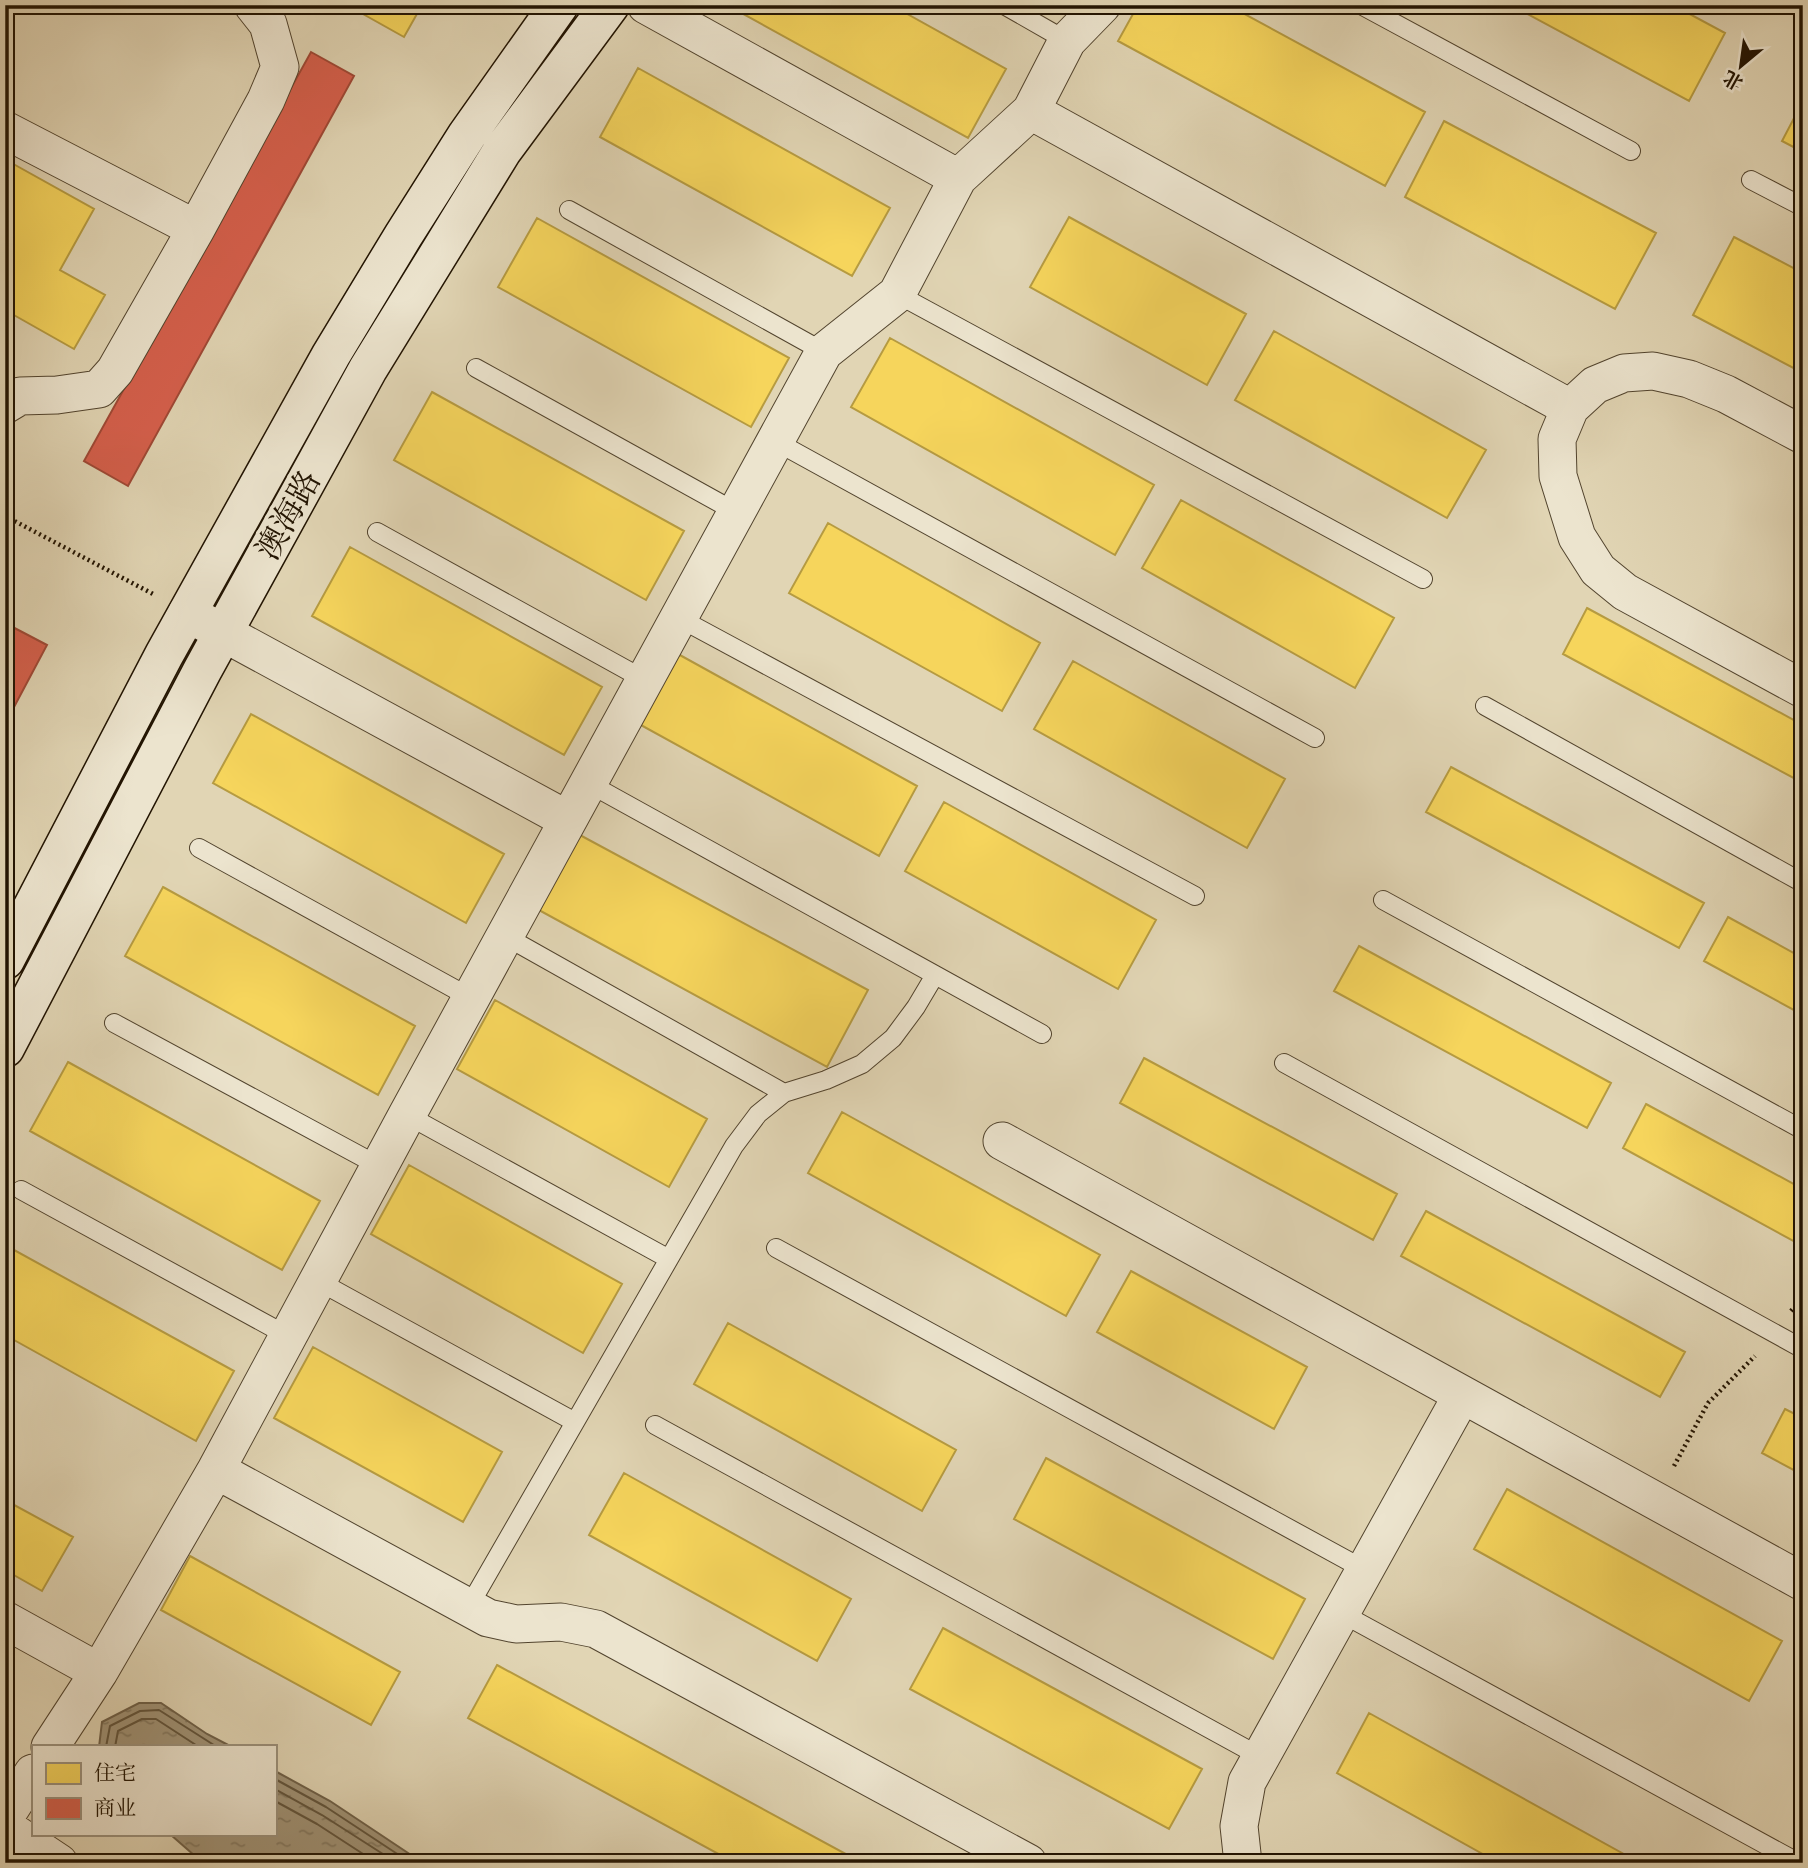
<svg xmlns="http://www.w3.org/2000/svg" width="1808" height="1868" viewBox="0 0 1808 1868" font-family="'EB Garamond','Noto Serif SC',serif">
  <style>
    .water { fill: url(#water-ripples); stroke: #6e6048; stroke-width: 2 }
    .homes { fill: #f6d55c; stroke: #b69b41; stroke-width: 2 }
    .shops { fill: #d6604d; stroke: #a04936; stroke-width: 2 }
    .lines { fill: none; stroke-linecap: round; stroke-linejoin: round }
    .shore { stroke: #61543c; stroke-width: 2 }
    .lane-casing { stroke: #52442e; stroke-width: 20 }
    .street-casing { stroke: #52442e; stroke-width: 39 }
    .secondary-casing { stroke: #221402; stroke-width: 41 }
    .path { stroke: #221402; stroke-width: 4.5; stroke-dasharray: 2 3.5; stroke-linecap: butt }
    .lane { stroke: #ece4ce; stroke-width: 18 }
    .street { stroke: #ece4ce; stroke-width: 37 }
    .secondary { stroke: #ece4ce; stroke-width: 38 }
    .labels { text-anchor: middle; stroke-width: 7; stroke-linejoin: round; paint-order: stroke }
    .street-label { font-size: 32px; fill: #221402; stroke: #ece4ce }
  </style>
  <defs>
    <pattern id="water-ripples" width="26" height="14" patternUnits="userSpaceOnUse" patternTransform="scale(1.75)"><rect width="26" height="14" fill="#a09377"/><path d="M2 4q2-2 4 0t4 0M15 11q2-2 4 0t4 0" fill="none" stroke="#82775f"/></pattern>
  </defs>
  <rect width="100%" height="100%" fill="#e1d5b4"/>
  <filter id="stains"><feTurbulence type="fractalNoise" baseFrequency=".00286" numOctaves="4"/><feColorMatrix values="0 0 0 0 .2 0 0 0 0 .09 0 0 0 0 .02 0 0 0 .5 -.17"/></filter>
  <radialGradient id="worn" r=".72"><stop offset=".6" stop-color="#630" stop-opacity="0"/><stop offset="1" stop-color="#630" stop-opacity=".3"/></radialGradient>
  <path class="water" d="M139,1703H161L207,1734L232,1747H99L102,1722Z
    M275,1771L330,1801L423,1863H203L171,1835H275Z"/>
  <path class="homes" d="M347,5H422L404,37Z
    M727,5H891L1006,69L968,138Z
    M1138,5H1228L1425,112L1385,186L1118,41Z
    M1511,5H1673L1725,33L1689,101Z
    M638,68L890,208L852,276L600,137Z
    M1803,101V152L1782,141Z
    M1444,121L1656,233L1615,309L1405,197Z
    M8,161L94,209L60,270L105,295L74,349L5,310V166Z
    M1069,217L1246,314L1207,385L1030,287Z
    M537,218L789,358L751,427L498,287Z
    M1734,237L1803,273V373L1693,315Z
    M1274,331L1486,450L1447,518L1235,400Z
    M890,338L1154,485L1115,555L851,407Z
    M432,392L684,531L646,600L394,460Z
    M1181,500L1394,618L1355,688L1142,568Z
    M828,523L1040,643L1002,711L789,593Z
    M350,547L602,687L564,755L312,616Z
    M1587,608L1803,725V783L1563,654Z
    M678,654L917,786L879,856L639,724Z
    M1073,661L1285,779L1247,848L1034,729Z
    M251,714L504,854L466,923L213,783Z
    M1451,767L1704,903L1679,948L1426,812Z
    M944,802L1156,920L1118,989L905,871Z
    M578,834L868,990L827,1067L537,909Z
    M163,887L415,1026L378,1095L125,956Z
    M1728,917L1803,958V1015L1704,961Z
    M1359,946L1611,1083L1587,1128L1334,991Z
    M495,1000L707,1119L669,1187L457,1069Z
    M1144,1058L1397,1194L1373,1240L1120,1103Z
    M68,1062L320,1201L282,1270L30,1131Z
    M1646,1104L1803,1189V1233L1797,1243L1623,1148Z
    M842,1112L1100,1255L1066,1316L808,1173Z
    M409,1165L622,1284L583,1353L371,1234Z
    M1426,1211L1685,1352L1660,1397L1401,1256Z
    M5,1245L234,1371L196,1441L5,1335Z
    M1131,1271L1307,1367L1274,1429L1097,1332Z
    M728,1323L956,1450L922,1511L694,1384Z
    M313,1347L502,1452L463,1522L274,1418Z
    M1785,1409L1803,1418V1475L1762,1453Z
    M1046,1458L1305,1599L1273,1659L1014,1519Z
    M624,1473L851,1599L817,1661L589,1535Z
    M1507,1489L1782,1641L1749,1701L1474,1549Z
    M5,1500L73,1537L42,1591L5,1570Z
    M190,1556L400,1672L371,1725L161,1610Z
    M943,1628L1202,1769L1169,1829L910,1689Z
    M497,1665L855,1859L853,1863H735L468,1718Z
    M1369,1713L1640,1863H1499L1337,1773Z"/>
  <path class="shops" d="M311,52L354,76L128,486L84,461Z
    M5,623L47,645L5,724Z"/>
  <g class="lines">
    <path class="shore" d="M106,1747L110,1726L140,1711L159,1710L217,1747
      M115,1747L118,1731L142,1719H156L199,1747
      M275,1779L326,1807L411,1863
      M275,1789L322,1815L397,1863
      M275,1801L317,1824L377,1863"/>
    <g class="lane-casing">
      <path id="lane" d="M1004,5L1067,41
        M1361,5L1631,151
        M1751,180L1803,207
        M569,210L824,352
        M897,294L1423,579
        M476,368L736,512
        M775,441L1315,738
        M377,532L645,680
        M679,618L1195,896
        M1485,706L1803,883
        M588,783L1042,1034
        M199,848L471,998
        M1383,900L1803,1130
        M505,936L784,1093
        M114,1023L379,1166
        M1284,1063L1803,1349
        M407,1115L669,1259
        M21,1190L288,1336
        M776,1248L1365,1570
        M318,1281L575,1422
        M655,1425L1261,1757
        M468,1608L734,1146L758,1114L784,1093L826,1080L862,1064L893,1038L916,1007L935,975
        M1341,1613L1799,1863"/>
    </g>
    <g class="street-casing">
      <path id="street" d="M646,5L958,178
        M1031,111L1570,408
        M5,130L196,229
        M5,405L20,396L57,395L99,389L115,371L196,229L266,100L280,67L268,24L253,5
        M1803,435L1726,394L1689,379L1653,371L1624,373L1595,385L1570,408L1557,439L1558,476L1567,505L1577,537L1598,570L1625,592L1803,689
        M187,613L568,820
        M1002,1141L1803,1582
        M216,1470L488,1618L516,1624L561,1622L596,1629L1028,1863
        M5,1620L99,1672
        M50,1747L99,1672L216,1470L407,1115L824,352L897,294L958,178L1031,111L1067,41L1102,5
        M5,1817L33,1773
        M5,1827L59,1863
        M1243,1863L1239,1826L1247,1782L1462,1395"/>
    </g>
    <g class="secondary-casing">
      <path id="secondary" d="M5,960L164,655L331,355L403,236L467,135L559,5
        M5,1048L202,671L368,369L502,151L610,5"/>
    </g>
    <path class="path" d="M5,516L153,594
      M1791,1311L1803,1297
      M1674,1466L1708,1403L1755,1356"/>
    <use href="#lane" class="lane"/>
    <use href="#street" class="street"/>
    <use href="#secondary" class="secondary"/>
  </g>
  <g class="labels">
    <g class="street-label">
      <text transform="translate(288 515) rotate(-61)" y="11">澳海路</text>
    </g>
  </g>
  <rect width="1808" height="1868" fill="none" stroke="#e1d5b4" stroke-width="28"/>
  <rect x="7" y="7" width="1794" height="1854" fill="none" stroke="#221402" stroke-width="3.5"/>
  <rect x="14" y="14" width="1780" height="1840" fill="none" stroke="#221402" stroke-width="2"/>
  <rect x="32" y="1745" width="245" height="91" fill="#ece4ce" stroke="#9b917c" stroke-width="2"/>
  <rect x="46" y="1763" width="35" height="21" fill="#f6d55c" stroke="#9b917c" stroke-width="2"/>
  <text x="94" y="1780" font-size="21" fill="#221402">住宅</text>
  <rect x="46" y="1798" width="35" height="21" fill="#d6604d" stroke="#9b917c" stroke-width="2"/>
  <text x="94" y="1815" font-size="21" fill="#221402">商业</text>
  <g transform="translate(1741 66) rotate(209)" stroke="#ece4ce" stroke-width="5" paint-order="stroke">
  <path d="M0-5L12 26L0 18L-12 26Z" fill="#221402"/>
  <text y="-10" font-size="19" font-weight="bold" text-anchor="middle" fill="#221402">北</text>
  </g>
  <rect width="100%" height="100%" filter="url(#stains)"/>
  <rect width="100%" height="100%" fill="url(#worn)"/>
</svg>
